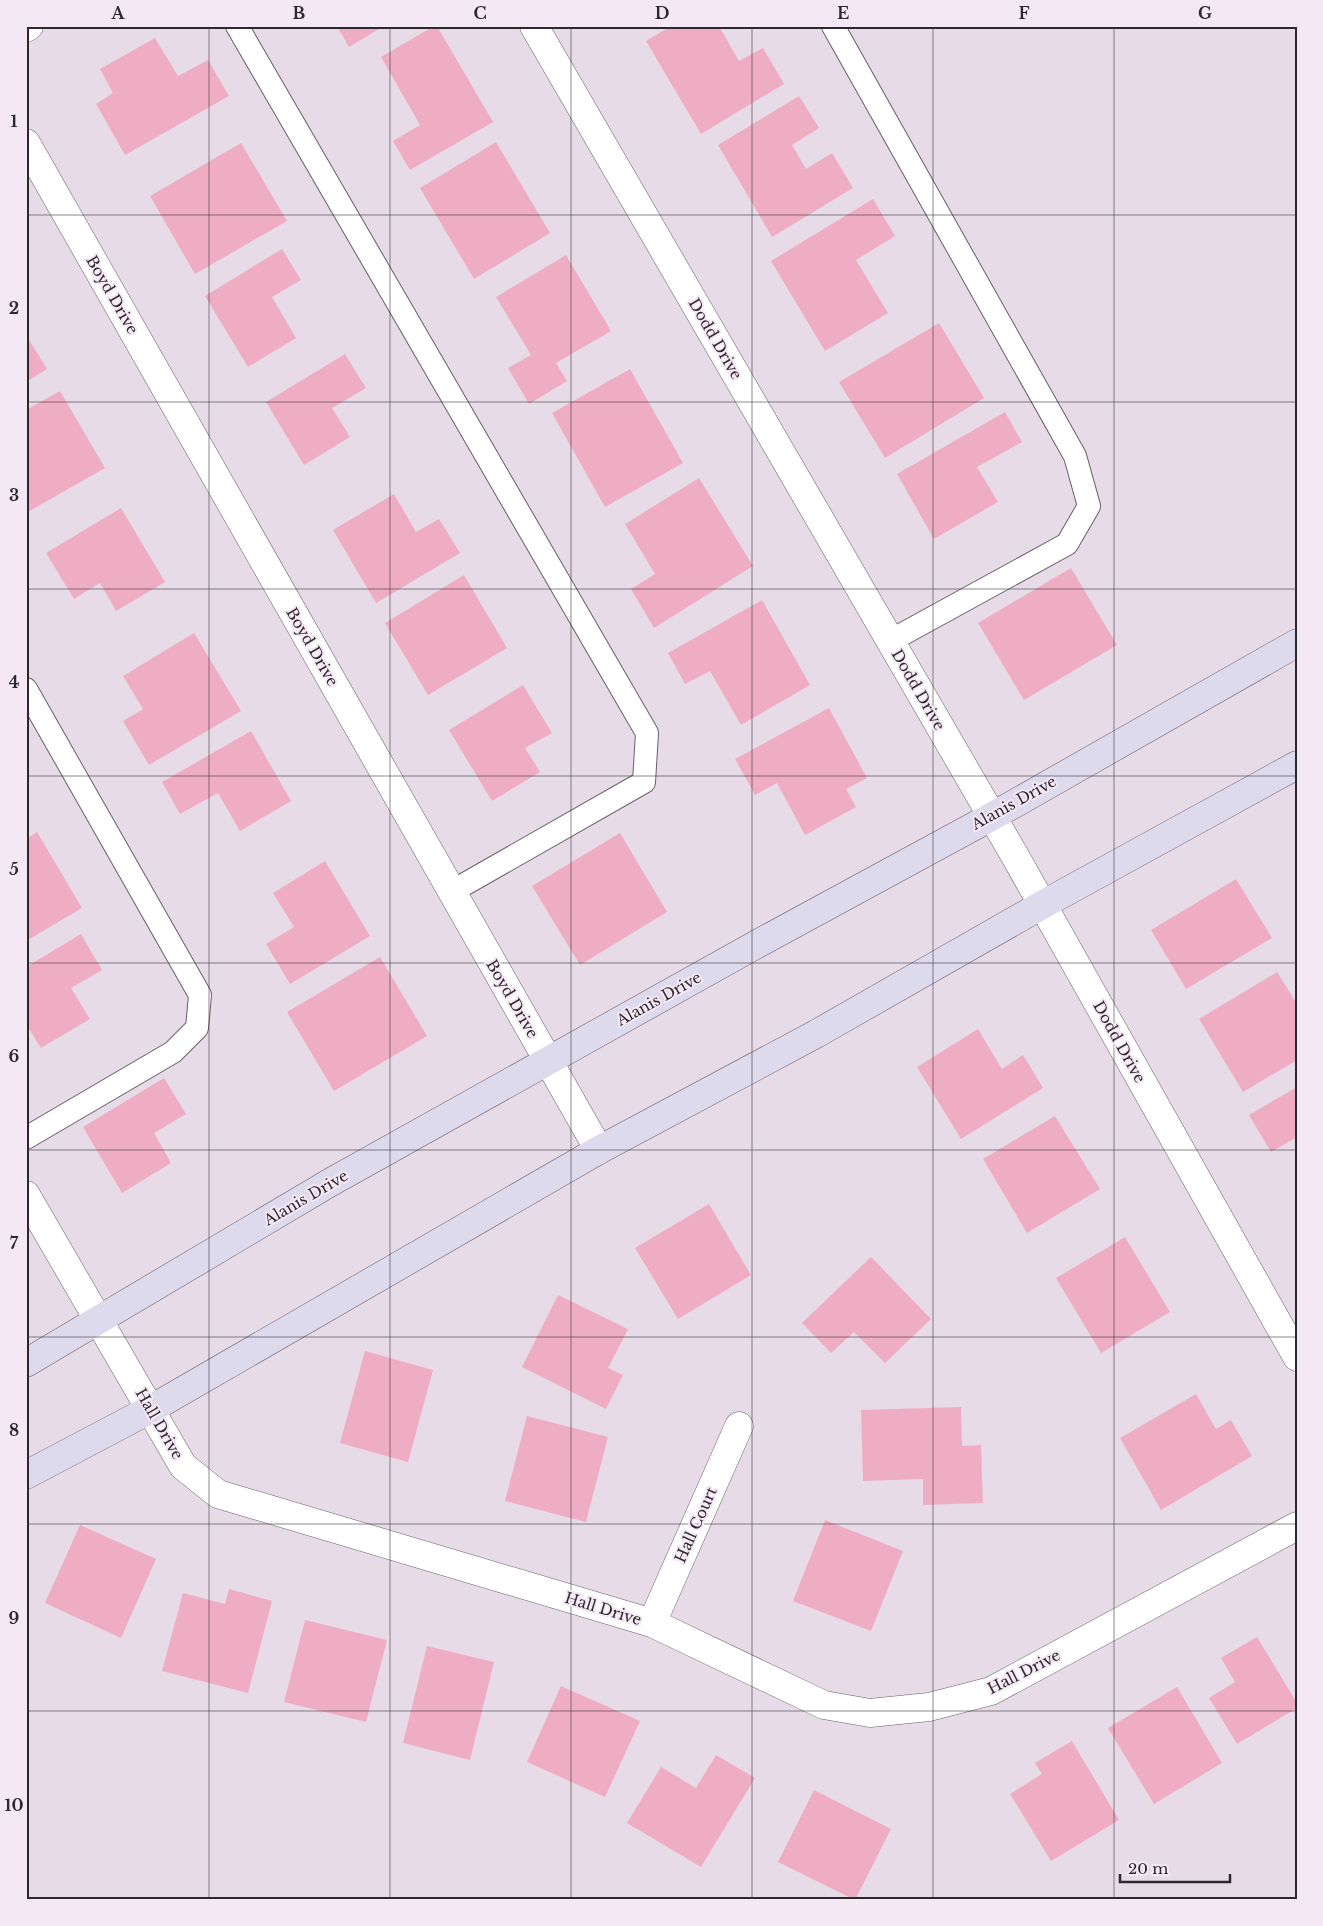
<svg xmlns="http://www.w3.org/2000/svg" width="1323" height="1926" viewBox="0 0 1323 1926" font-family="'Libre Baskerville',serif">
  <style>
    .building { fill: #efadc3 }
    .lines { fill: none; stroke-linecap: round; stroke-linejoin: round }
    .lane-casing { stroke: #695e69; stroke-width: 24 }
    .street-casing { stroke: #695e69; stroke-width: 29 }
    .secondary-casing { stroke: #695e69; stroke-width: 29 }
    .lane { stroke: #fff; stroke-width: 22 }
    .street { stroke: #fff; stroke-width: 28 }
    .secondary { stroke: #dedaed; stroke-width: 28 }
    .grid { fill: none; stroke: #2d282d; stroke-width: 1; stroke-opacity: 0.55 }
    .labels { text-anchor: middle; stroke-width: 4; stroke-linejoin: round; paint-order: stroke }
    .street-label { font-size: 15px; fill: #2d282d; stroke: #f5e8f5 }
    .neatline { fill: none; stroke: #2d282d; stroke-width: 2 }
    .grid-label { font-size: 16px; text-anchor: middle; font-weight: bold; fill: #2d282d }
  </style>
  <rect width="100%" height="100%" fill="#e8dbe8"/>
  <path class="building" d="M337,26H384L349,47Z
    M434,26H437L493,122L410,170L393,141L420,125L381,57Z
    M671,26H719L739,61L763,48L784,84L701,134L646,41Z
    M155,38L178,76L208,60L229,96L125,155L96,104L113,93L100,69Z
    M799,96L819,128L792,145L806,169L832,153L853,188L772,237L718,145Z
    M496,142L550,233L474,279L420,188Z
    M241,143L287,221L195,274L150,196Z
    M873,199L895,236L856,260L888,313L825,351L771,261Z
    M282,249L301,280L272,297L296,338L248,367L205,296Z
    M566,255L611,331L556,363L567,381L529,404L508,368L531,355L496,297Z
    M939,323L984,398L885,458L839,382Z
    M26,335L47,369L26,382Z
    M345,354L366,388L332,408L350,437L304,465L266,402Z
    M630,369L683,463L605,507L552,413Z
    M60,391L105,468L26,513V410Z
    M1005,412L1022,442L977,467L998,502L934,539L897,474Z
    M699,478L753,566L654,628L631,589L655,574L625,524Z
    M394,494L416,532L439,519L460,553L376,603L333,530Z
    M121,508L165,582L116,611L100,583L74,599L46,553Z
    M1071,568L1117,645L1024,700L978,623Z
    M464,575L507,648L428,695L385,623Z
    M762,600L810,685L741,725L710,671L685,684L668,653Z
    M194,633L241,711L149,765L123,721L143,709L123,676Z
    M523,685L552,733L525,748L540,772L492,801L449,730Z
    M829,708L867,778L846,789L856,807L805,835L777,783L755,795L735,759Z
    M251,731L291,801L240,831L218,793L180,814L162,782Z
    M37,832L82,908L26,941V839Z
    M620,833L667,912L580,965L532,886Z
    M325,861L370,936L290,984L266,944L294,927L273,893Z
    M1236,879L1272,938L1186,989L1151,930Z
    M81,934L102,970L71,988L90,1019L41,1048L26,1024V967Z
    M380,957L427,1036L334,1091L287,1012Z
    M1277,972L1297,1004V1060L1243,1092L1199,1019Z
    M978,1029L1002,1069L1023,1055L1043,1088L961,1139L917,1067Z
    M164,1078L186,1114L154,1133L171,1163L122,1193L83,1127Z
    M1297,1087V1137L1271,1152L1249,1115Z
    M1055,1116L1100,1189L1027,1233L983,1159Z
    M709,1204L751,1275L678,1319L635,1248Z
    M1125,1237L1170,1312L1101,1353L1056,1278Z
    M871,1257L931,1319L885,1363L854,1332L831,1353L802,1323Z
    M558,1295L628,1329L608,1368L623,1375L606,1409L522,1367Z
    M365,1351L433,1370L408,1462L340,1443Z
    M1196,1394L1216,1429L1231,1420L1252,1456L1161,1510L1120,1438Z
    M961,1407L962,1446L981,1445L983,1503L923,1505V1479L863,1481L861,1410Z
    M527,1416L608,1437L586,1522L505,1501Z
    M825,1520L903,1551L871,1631L793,1601Z
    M80,1525L156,1559L121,1638L45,1603Z
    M229,1589L272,1601L248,1693L162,1671L183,1593L225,1604Z
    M305,1620L387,1640L366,1722L284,1702Z
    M1257,1637L1297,1703V1708L1237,1744L1209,1698L1235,1682L1221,1658Z
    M427,1646L494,1662L470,1760L403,1743Z
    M561,1686L640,1721L605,1797L527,1762Z
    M1177,1687L1222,1763L1154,1804L1108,1728Z
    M1072,1741L1119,1820L1051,1861L1010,1794L1042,1774L1035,1763Z
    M716,1755L755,1778L701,1867L627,1823L661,1767L696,1788Z
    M814,1790L891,1829L855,1900L778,1862Z"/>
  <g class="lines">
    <g class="lane-casing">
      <path id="lane" d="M237,26L647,733L644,782L451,892
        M833,26L1075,456L1089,506L1067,544L890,641
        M26,689L200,995L197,1028L173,1052L26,1138"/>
    </g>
    <g class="street-casing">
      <path id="street" d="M534,26L1015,856L1297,1357
        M26,28L29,26
        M26,143L599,1150
        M26,1195L183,1466L218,1494L652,1623L824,1705L870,1713L929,1707L991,1691L1297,1526
        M652,1623L739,1426"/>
    </g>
    <g class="secondary-casing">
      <path id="secondary" d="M26,1363L331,1182L759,943L991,817L1297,643
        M26,1475L151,1409L599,1150L816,1034L1042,905L1297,765"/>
    </g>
    <use href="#lane" class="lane"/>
    <use href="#street" class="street"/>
    <use href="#secondary" class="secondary"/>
  </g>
  <path class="grid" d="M209,26V1900M390,26V1900M571,26V1900M752,26V1900M933,26V1900M1114,26V1900M26,215H1297M26,402H1297M26,589H1297M26,776H1297M26,963H1297M26,1150H1297M26,1337H1297M26,1524H1297M26,1711H1297"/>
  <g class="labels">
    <g class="street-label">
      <text transform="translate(112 295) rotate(60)" y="5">Boyd Drive</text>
      <text transform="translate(715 339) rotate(60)" y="5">Dodd Drive</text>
      <text transform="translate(312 647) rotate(60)" y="5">Boyd Drive</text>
      <text transform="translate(918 690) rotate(60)" y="5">Dodd Drive</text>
      <text transform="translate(1014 803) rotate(-29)" y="5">Alanis Drive</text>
      <text transform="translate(512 999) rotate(60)" y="5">Boyd Drive</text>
      <text transform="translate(659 999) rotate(-29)" y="5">Alanis Drive</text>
      <text transform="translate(1119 1042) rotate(61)" y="5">Dodd Drive</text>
      <text transform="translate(306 1198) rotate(-30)" y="5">Alanis Drive</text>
      <text transform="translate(159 1424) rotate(60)" y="5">Hall Drive</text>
      <text transform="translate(696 1525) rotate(-66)" y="5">Hall Court</text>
      <text transform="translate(603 1609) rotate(17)" y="5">Hall Drive</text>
      <text transform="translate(1024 1672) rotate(-27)" y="5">Hall Drive</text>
    </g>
  </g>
  <rect width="1323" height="1926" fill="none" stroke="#f5e8f5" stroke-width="55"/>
  <path d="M1120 1874v8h110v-8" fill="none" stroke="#2d282d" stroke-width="2.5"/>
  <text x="1128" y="1874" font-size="15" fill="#2d282d" stroke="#f5e8f5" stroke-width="4" paint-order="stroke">20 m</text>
  <rect x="28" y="28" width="1268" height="1870" class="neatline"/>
  <g class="grid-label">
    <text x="118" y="19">A</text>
    <text x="299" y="19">B</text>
    <text x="480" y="19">C</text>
    <text x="662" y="19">D</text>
    <text x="843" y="19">E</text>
    <text x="1024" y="19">F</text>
    <text x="1205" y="19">G</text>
    <text x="14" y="127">1</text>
    <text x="14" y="314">2</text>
    <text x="14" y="501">3</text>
    <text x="14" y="688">4</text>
    <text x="14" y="875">5</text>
    <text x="14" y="1062">6</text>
    <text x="14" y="1249">7</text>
    <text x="14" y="1436">8</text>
    <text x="14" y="1624">9</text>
    <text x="14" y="1811">10</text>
  </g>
</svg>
